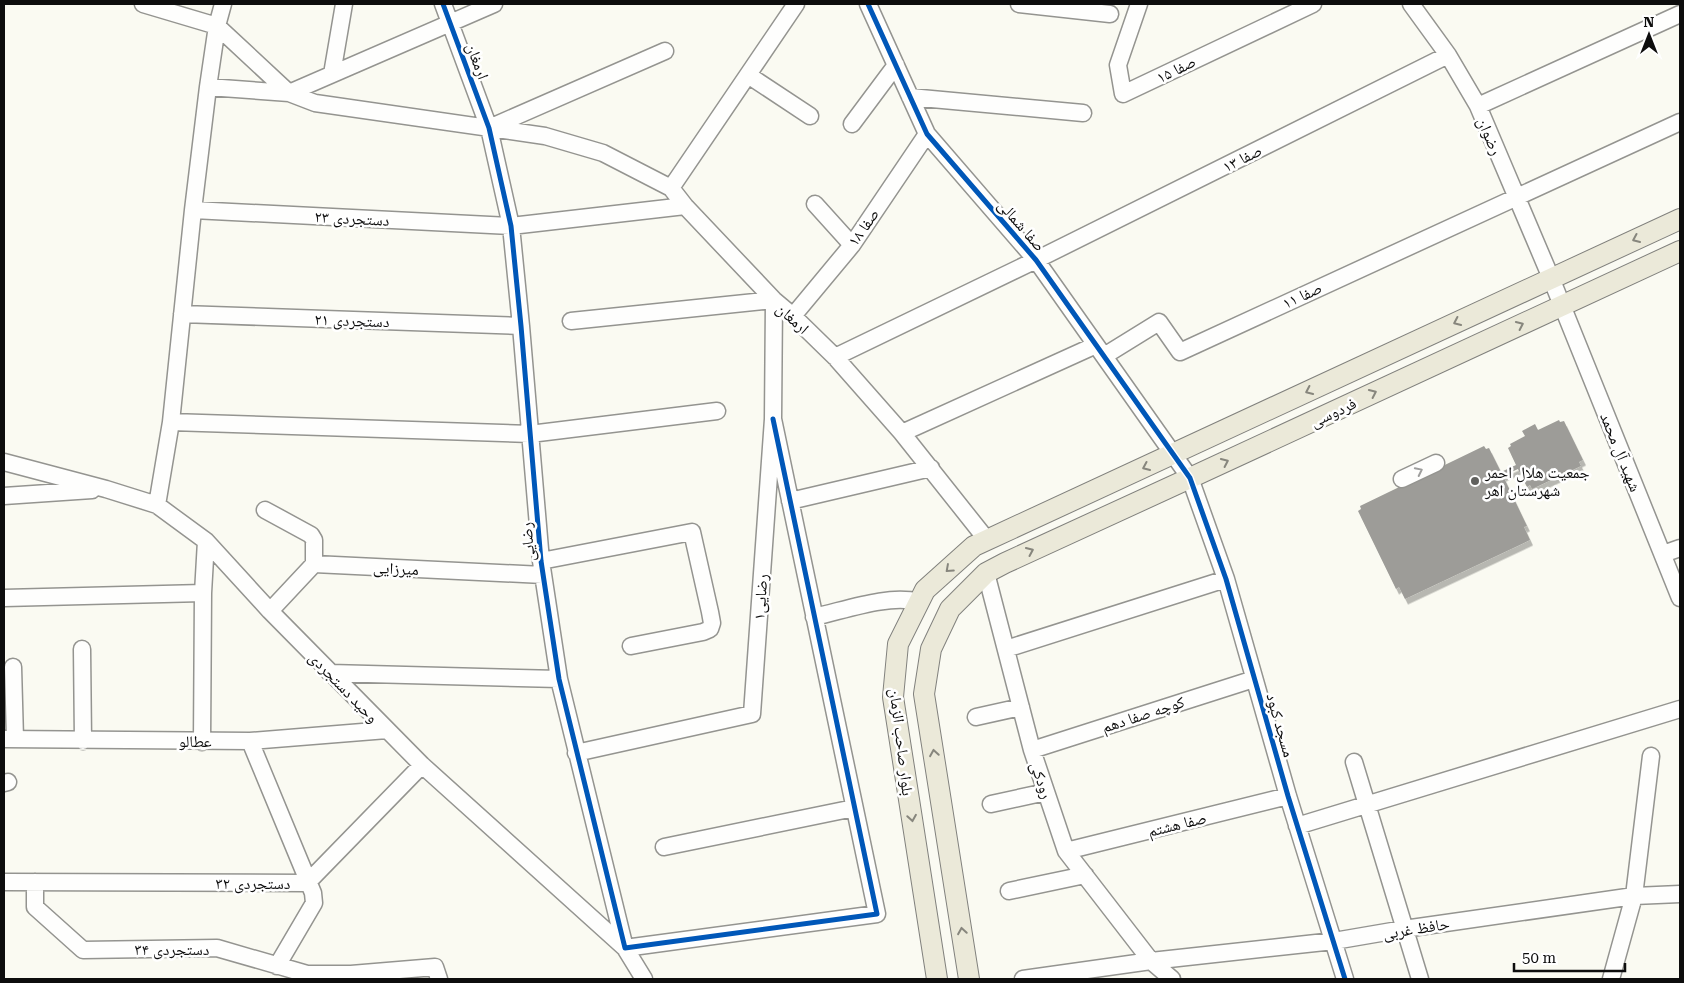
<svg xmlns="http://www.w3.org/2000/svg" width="1684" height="983" viewBox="0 0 1684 983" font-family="'Roboto Serif','Noto Naskh Arabic',serif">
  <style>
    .building { fill: #9d9c98; filter: url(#shadow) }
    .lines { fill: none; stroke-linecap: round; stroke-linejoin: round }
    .minor-casing { stroke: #949490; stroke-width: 19 }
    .major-casing { stroke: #81817d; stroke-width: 22 }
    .minor { stroke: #fefefd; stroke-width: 16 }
    .major { stroke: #ebe9d9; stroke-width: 20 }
    .cycleway-casing { stroke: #fff; stroke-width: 8 }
    .cycleway { stroke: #0057b8; stroke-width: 5 }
    .oneway { stroke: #87867d }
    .oneway2 { stroke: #9e9e9d }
    .poi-dot { fill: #60605d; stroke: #fff; stroke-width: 2 }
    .labels { text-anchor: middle; stroke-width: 5; stroke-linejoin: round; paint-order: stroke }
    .street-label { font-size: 16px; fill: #0d0d0d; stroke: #fff }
    .poi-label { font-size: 16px; fill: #0d0d0d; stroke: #fff; text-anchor: start }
  </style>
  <defs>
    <filter id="shadow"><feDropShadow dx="3" dy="5.5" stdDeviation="0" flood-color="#0004"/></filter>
  </defs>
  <rect width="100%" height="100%" fill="#fafaf2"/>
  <path class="building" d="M1559,420L1560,422L1564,421L1583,460L1579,462L1581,466L1532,489L1530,485L1527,487L1518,469L1503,476L1527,526L1524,527L1530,540L1405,599L1399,587L1396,589L1358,511L1361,509L1360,506L1484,446L1486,449L1489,448L1501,472L1516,465L1508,448L1511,446L1510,444L1525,436L1522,431L1535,424L1538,430Z"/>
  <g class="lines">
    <g class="minor-casing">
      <path id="minor" d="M143,4L217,26L289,93L315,103L545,136L603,153L671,188L685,206L774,300L793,316L835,357L902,433L987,540
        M443,4L489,128L511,226L521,326L541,561L559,679L625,948L877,914L773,419
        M868,4L927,134L1036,260L1190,478L1226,579L1288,796L1345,979
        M1019,4L1110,14
        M1139,4L1118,65L1123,94L1313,4
        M1411,4L1448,55L1478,106L1551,278L1680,598
        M332,74L344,4
        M748,75L810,116
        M208,87L289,93L494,4
        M910,97L1083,113
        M1478,106L1680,14
        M852,124L896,65
        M489,128L665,51
        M671,188L796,4
        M815,204L852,245
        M193,210L511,226L685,206
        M182,314L521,326
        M793,316L852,245L927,134
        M571,321L774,300L773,419L752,714L576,753
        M1104,356L1159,322L1180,352L1680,122
        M835,357L1036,260L1448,55
        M171,422L530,434L717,411
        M902,433L1096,345
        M4,462L106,489L157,505L206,541L270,611L422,765L625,948L644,979
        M1402,479L1436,463
        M4,496L92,490
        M790,501L931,468
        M157,505L171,422L193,210L208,87L217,26L223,4
        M265,510L311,535L314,540V564
        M1663,554L1680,548
        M541,561L692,532L710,612L712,623L710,629L703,632L631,646
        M986,573L1032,750L1066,851L1151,961L1172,979
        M4,598L203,593
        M270,611L314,564L543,575
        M814,617C846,610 888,594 919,602
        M82,649L83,741
        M1006,649L1226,579
        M13,667L15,739
        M330,673L559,679
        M976,717L1021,707
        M4,739L250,741L387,730
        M250,741L313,893L314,903L277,966
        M202,742L203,593L206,541
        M1032,750L1254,679
        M1354,762L1420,979
        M4,783L8,782
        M991,804L1046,792
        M1297,826L1680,709
        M664,847L854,808
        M1066,851L1288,796
        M4,882L307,883L422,765
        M35,882V907L83,950L217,948L307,974H351L435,967L439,979
        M1009,891L1085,875
        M1023,979L1151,961L1334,941L1404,929L1634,896L1680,894
        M1611,979L1634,896L1651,756"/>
    </g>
    <g class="major-casing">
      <path id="major" d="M937,979L893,697L898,644L925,590L974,546L987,540L1680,219
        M969,979L924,694L931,649L950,609L986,573L1005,563L1190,478L1680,251"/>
    </g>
    <use href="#minor" class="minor"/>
    <use href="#major" class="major"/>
    <g class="cycleway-casing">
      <path id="cycleway" d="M443,4L489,128L511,226L521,326L541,561L559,679L625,948L877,914L773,419
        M868,4L927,134L1036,260L1190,478L1226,579L1288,796L1345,979"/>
    </g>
    <use href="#cycleway" class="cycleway"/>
  </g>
  <defs><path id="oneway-chevron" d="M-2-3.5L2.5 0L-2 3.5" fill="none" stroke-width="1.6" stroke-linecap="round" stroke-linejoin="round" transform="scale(1.25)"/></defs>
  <g class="oneway">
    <use href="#oneway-chevron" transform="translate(1636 239) rotate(156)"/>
    <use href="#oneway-chevron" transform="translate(1457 322) rotate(155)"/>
    <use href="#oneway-chevron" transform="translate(1520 325) rotate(-25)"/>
    <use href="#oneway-chevron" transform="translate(1309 391) rotate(155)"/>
    <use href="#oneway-chevron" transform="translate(1373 393) rotate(-25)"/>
    <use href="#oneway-chevron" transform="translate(1225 462) rotate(-25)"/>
    <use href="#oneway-chevron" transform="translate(1146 467) rotate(156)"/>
    <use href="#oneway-chevron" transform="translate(1030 551) rotate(-24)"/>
    <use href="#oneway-chevron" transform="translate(949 569) rotate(138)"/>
    <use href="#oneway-chevron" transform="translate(934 753) rotate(-99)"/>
    <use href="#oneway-chevron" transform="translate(912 818) rotate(81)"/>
    <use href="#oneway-chevron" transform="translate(962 931) rotate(-99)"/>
  </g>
  <use class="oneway2" href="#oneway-chevron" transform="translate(1419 471) rotate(-26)"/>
  <circle class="poi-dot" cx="1475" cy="481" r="5"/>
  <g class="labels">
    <g class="street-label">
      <text transform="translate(478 61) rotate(70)" y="6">ارمغان</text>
      <text transform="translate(1176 69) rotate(-26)" y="6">صفا ۱۵</text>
      <text transform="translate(1490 136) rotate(67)" y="6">رضوان</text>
      <text transform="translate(1242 158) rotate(-27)" y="6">صفا ۱۳</text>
      <text transform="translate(352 218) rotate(3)" y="6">دستجردی ۲۳</text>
      <text transform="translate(1022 225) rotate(49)" y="6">صفا شمالی</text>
      <text transform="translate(863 227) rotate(-55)" y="6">صفا ۱۸</text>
      <text transform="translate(1302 295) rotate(-25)" y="6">صفا ۱۱</text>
      <text transform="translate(793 318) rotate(42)" y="6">ارمغان</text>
      <text transform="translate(352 320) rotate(2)" y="6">دستجردی ۲۱</text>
      <text transform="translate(1333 412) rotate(-25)" y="6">فردوسی</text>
      <text transform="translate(1621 452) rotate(68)" y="6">شهید آل محمد</text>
      <text transform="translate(527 542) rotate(-95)" y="6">رضایی</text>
      <text transform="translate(396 568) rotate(3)" y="6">میرزایی</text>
      <text transform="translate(760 597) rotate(-86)" y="6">رضایی۱</text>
      <text transform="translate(344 687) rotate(46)" y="6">وحید دستجردی</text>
      <text transform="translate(1143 714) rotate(-18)" y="6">کوچه صفا دهم</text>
      <text transform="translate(1281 725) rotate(74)" y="6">مسجد کبود</text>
      <text x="195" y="747">عطالو</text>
      <text transform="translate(902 742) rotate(83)" y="6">بلوار صاحب الزمان</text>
      <text transform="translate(1042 780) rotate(71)" y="6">رودکی</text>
      <text transform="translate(1177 824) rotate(-14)" y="6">صفا هشتم</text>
      <text x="253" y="889">دستجردی ۳۲</text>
      <text transform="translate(1416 928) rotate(-9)" y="6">حافظ غربی</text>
      <text x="172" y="955">دستجردی ۳۴</text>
    </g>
    <g class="poi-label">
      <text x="1485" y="478">جمعیت هلال احمر<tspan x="1485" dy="18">شهرستان اهر</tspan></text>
    </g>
  </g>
  <rect width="1684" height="983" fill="none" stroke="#0d0d0d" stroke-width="10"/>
  <g transform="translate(1649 35)" stroke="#ffffff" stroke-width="4" paint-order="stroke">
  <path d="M0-4L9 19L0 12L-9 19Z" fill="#0d0d0d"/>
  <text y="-8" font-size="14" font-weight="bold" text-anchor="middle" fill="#0d0d0d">N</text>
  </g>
  <path d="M1514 963v8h111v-8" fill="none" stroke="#0d0d0d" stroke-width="2.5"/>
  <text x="1522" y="963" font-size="15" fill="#0d0d0d" stroke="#ffffff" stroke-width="4" paint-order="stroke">50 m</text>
</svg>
